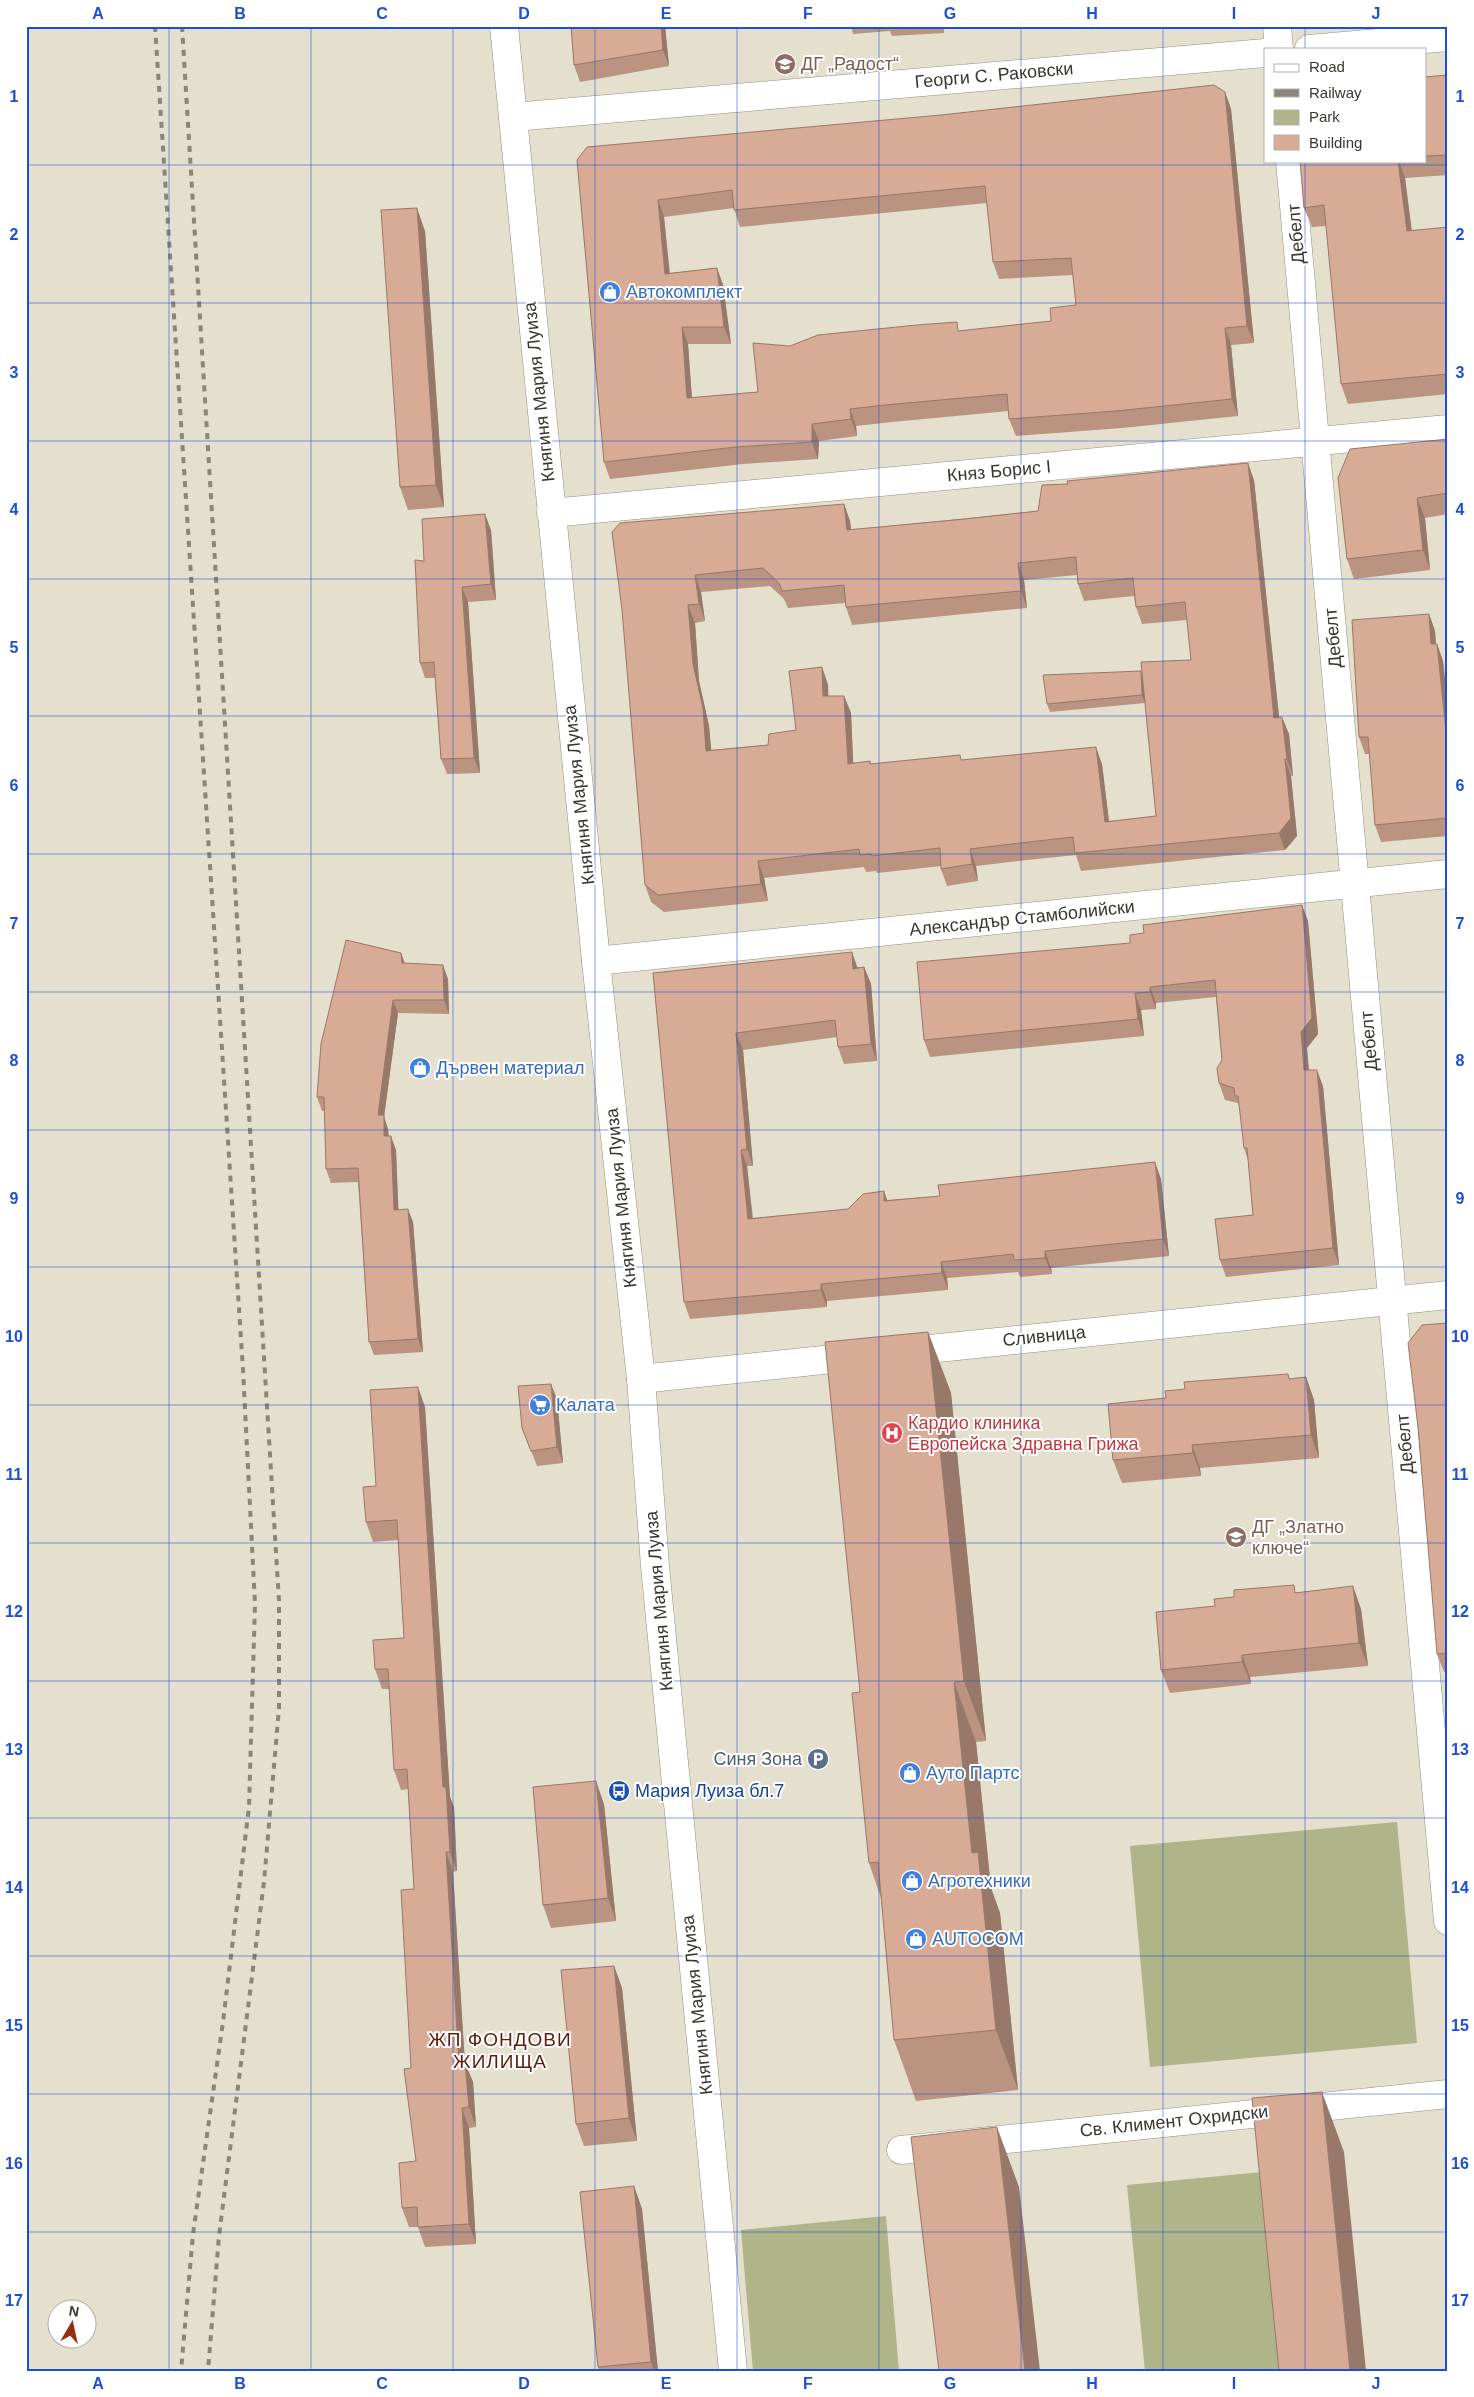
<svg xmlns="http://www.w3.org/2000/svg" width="1474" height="2397" viewBox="0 0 1474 2397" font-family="Arial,sans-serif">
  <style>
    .green { fill: #b0b489 }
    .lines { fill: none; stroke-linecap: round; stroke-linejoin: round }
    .minor-casing { stroke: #948f7e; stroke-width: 29 }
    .major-casing { stroke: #948f7e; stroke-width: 29 }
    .minor { stroke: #fff; stroke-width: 28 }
    .major { stroke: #fff; stroke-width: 28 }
    .rail { stroke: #8a867a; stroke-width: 4; stroke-dasharray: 6 6; stroke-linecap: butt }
    .wall { fill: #ba9381; fill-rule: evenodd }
    .shaded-wall { fill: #977869 }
    .building { fill: #d8ab96; stroke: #977869; fill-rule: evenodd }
    .grid { fill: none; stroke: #1d4ed8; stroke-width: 1; stroke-opacity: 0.55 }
    .labels { text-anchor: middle; stroke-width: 4; stroke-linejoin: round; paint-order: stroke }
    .education-label { font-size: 18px; fill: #785e54; stroke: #fff; text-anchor: start }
    .street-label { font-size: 18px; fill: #38362f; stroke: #fff }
    .shop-label { font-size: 18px; fill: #366cbe; stroke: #fff; text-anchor: start }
    .health-label { font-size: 18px; fill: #be3a42; stroke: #fff; text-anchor: start }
    .service-label { font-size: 18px; fill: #4e5e75; stroke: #fff; text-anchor: end }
    .transit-label { font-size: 18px; fill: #164399; stroke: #fff; text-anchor: start }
    .neighbourhood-label { font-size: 19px; letter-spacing: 1px; fill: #5f1c0d; stroke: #fff }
    .neatline { fill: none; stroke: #1d4ed8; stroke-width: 2 }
    .grid-label { font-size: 16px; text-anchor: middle; font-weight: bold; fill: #1d4ed8 }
  </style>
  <rect width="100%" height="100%" fill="#e5dfcd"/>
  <path class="green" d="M1397,1822L1417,2043L1150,2067L1130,1846Z
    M1262,2172L1281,2371H1145L1127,2185Z
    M886,2216L899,2371H753L741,2230Z"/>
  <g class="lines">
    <g class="minor-casing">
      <path id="minor" d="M1277,26L1279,49
        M1309,49L1448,37
        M513,117L1265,53
        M1290,161L1448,1921
        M551,513L1448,429
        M596,961L1448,874
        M641,1379L1448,1295
        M901,2150L1448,2094"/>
    </g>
    <g class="major-casing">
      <path id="major" d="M504,26L596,961L641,1379L655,1566L733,2371"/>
    </g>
    <use href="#minor" class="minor"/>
    <use href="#major" class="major"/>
    <path class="rail" d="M155,26L243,1370L255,1604L249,1807L223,2022L193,2234L181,2371
      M182,26L279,1601V1708L264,1882L219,2236L208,2371"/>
  </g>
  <path class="wall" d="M571,26H665L669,66L580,82L574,65Z
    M851,26H973V27L944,29V33L892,36L890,31L853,34Z
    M1448,75V175L1405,178L1412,231L1448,227V394L1348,404L1341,384L1326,226L1312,227L1304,208L1300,161H1425V77Z
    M1225,92L1231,109L1254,343L1231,345L1238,416L1122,428L1016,436L1009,419V411L892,422L856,426L857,436L819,441L818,459L743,464L610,479L604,462L577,160ZM987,203L993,262L999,279L1073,275L1076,305L1051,321L961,331L790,346L758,392L692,398L688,344H731L723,285L717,268L670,273L664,217L734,208L740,227Z
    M425,231L444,507L408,510L400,487Z
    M1448,439V514L1425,518L1430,570L1354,579L1347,559Z
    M1254,480L1279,717L1289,734L1293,776H1291L1297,836L1285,850L1081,871L1076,855L1027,860L976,866L978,881L947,886L941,869V866L877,873L876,871L866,872L864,867L764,878L768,901L664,912L651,902L645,885L622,610L844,504L850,521L851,530L1038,511ZM1077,575L1078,584L1084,601L1134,596L1136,607L1142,624L1187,620L1191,660L1142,675L1141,671L1047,704L1050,712L1145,703L1156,816L1109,821L1102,764L962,760L871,764L870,761L853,763L851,713L844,696H828V685L822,667L796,730L768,745L711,750L709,726L699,681L695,623L705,621L701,592L770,586L784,599L788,608L845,603L846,607L852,625L1027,608L1024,580Z
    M491,530L496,600L468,602L480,773L447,774L441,759L435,678H425L420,663L424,561Z
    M1429,614L1435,631L1436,644H1437L1443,661L1448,707V836L1381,842L1375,825L1370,754H1365L1359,737Z
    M1308,921L1318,1034L1307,1048L1309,1070L1323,1086L1339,1265L1226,1277L1220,1260L1253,1215L1248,1160L1244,1148L1240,1109L1238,1103L1225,1100L1219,1083L1222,1060L1216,997L1156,1003V1009L1141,1010L1144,1036L930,1057L924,1040L1130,943Z
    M401,953L405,964L448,979L449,1014L398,1013L384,1117L388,1129L389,1136L396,1150L398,1209L413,1222L423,1352L374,1355L369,1342L358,1182L331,1183L326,1169L325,1111H322L317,1097Z
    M864,967L871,984L877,1061L844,1064L838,1047L837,1037L743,1050L753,1166H747L753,1218L848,1209L887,1200L1161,1179L1169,1256L1051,1268L1052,1274L1020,1277L1018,1272L947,1278L948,1290L827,1301V1307L690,1319L684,1302L653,973Z
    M1448,1323V1672H1444L1437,1654Z
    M928,1332L951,1393L986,1741L976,1742L991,1888L1000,1913L1018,2090L916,2101L894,2040L881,1898L869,1863L860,1692Z
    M1306,1377L1314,1400L1319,1458L1200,1468L1201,1476L1122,1483L1113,1460L1166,1398L1290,1379Z
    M557,1399L563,1463L537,1466L522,1428Z
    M425,1407L450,1797L454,1807L457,1871L453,1872L465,2063L473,2082L476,2127L469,2128L476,2244L425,2247L418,2227H409L402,2208L416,2161L411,2068L414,1889L408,1789L401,1790L394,1770L389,1689H382L375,1669L404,1638L398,1540L373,1542L366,1522L376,1486Z
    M1297,1592L1361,1609L1368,1666L1250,1677L1251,1684L1170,1693L1161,1670L1215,1606Z
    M604,1804L616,1921L551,1928L543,1905Z
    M614,1966L622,1988L637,2141L584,2146L576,2124Z
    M634,2186L642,2209L658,2371H599L598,2367Z"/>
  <path class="shaded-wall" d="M661,26H665L669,66L663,50Z
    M1225,92L1231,109L1254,343L1247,326Z
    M1398,161H1399L1405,178L1414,251L1407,231Z
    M658,200L664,217L671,290L665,274Z
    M417,208L425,231L444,507L436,485Z
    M717,268L723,285L731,344L724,327Z
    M682,327L688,344L693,415L687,398Z
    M1225,328L1231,345L1238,416L1232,399Z
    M850,409L856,426L857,436L851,419Z
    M812,424L819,441L818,459L812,442Z
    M1248,463L1254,480L1281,735L1274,718Z
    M1417,498L1425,518L1430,570L1423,550Z
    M844,504L850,521L853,547L847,530Z
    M485,514L491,530L496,600L491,584Z
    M1018,563L1024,580L1027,608L1021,591Z
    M695,575L701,592L705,621L699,604Z
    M462,587L468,602L480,773L474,758Z
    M688,605L695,623L699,681L709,726L713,768L706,751L693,664Z
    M1429,614L1435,631L1437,661L1431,644Z
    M1437,644L1443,661L1448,707V751Z
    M822,667L828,685L829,714L823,696Z
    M1141,671L1144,679L1145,703L1142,695Z
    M844,696L851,713L854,781L848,764Z
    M1282,717L1289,734L1293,776L1287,759Z
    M1096,747L1102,764L1111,839L1105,822Z
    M1285,759L1291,776L1297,836L1285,850L1279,833Z
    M970,849L976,866L978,881L972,864Z
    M758,861L764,878L768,901L761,884Z
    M1302,905L1308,921L1318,1034L1307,1048L1310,1087L1304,1070L1301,1032Z
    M852,952L858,969H853Z
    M401,953L406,967L402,963Z
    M443,965L448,979L449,1014L444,1000Z
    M864,967L871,984L877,1061L871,1044Z
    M1150,987L1156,1003V1009L1150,992Z
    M1135,993L1141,1010L1144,1036L1138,1019Z
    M393,1000L398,1013L384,1117L388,1129L389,1150L378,1115Z
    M736,1033L743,1050L753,1166L747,1149Z
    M1317,1070L1323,1086L1339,1265L1333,1248Z
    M391,1136L396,1150L399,1223L394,1210Z
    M741,1150L747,1166L754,1235L748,1219Z
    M1155,1162L1161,1179L1169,1256L1163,1239Z
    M884,1191L890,1208L884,1201Z
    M408,1209L413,1222L423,1352L418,1339Z
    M1045,1251L1051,1268L1052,1274L1045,1258Z
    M941,1262L947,1278L948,1290L942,1273Z
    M821,1284L827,1301V1307L821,1290Z
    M928,1332L951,1393L986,1741L964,1681Z
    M1306,1377L1314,1400L1319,1458L1311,1435Z
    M551,1384L557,1399L563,1463L557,1447Z
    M418,1387L425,1407L450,1797L454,1807L457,1871L450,1852L443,1787Z
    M1192,1445L1200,1468L1201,1476L1193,1453Z
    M1353,1586L1361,1609L1368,1666L1359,1643Z
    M1242,1655L1250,1677L1251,1684L1242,1662Z
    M954,1682L976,1742L991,1888L1000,1913L1018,2090L996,2030L972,1853Z
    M596,1781L604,1804L616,1921L608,1898Z
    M446,1852L453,1872L466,2082L459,2063Z
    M614,1966L622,1988L637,2141L629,2118Z
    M465,2063L473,2082L476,2127L469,2107Z
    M1322,2092L1344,2152L1366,2371H1350Z
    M462,2108L469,2128L476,2244L469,2224Z
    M997,2127L1019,2187L1040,2371H1025Z
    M634,2186L642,2209L658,2371H654L651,2362Z"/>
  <path class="building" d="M571,26H661L663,50L574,65Z
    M1448,75V155L1425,156V77Z
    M1214,85L1225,92L1247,326L1225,328L1232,399L1116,411L1009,419L1007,394L885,405L850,409L851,419L812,424V442L736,447L604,462L577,160L587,147L941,115ZM985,186L993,262L1071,258L1076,305L1050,308L1051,321L958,331L957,322L917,325L818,335L790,346L753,343L758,392L687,398L682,327H724L717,268L665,274L658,200L732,190L734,210Z
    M1300,161H1398L1407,231L1448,227V374L1341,384L1324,205L1304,208Z
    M417,208L436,485L400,487L381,210Z
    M1448,439V493L1417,498L1423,550L1347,559L1338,478L1350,449Z
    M1248,463L1274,718L1282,717L1287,759H1285L1291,818L1279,833L1075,853L1073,837L1020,843L970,849L972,864L941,869L940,848L871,856V854L860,855L859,849L758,861L761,884L658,895L645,885L622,610L612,532L620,523L844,504L847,530L965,519L1038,511L1042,485L1068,484L1067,481ZM1076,557L1078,584L1133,578L1136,607L1185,602L1191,660L1141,662L1156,816L1105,822L1096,747L961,760L960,755L870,764V761L848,764L844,696H823L822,667L789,671L796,730L769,734L768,745L706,751L703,708L693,664L688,605L699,604L695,575L763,568L779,583L782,591L844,585L846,607L1021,591L1018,563Z
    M485,514L491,584L462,587L474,758L441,759L434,662L420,663L415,560L424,561L422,519Z
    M1429,614L1431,644H1437L1448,751V818L1375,825L1368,737H1359L1352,620Z
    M1141,671L1142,695L1047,704L1043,675Z
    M1302,905L1312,1018L1301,1032L1304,1070H1317L1333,1248L1220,1260L1215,1219L1253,1215L1247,1148H1244L1238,1096H1235L1234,1088L1219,1083L1217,1068L1222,1060L1215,980L1150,987V992L1135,993L1138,1019L924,1040L917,962L1130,943V935L1144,933L1143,925Z
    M346,940L401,953L402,963L443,965L444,1000H393L378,1115H384V1136H391L394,1210L408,1209L418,1339L369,1342L358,1168L326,1169L324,1097H317L321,1044Z
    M852,952L853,969L864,967L871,1044L838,1047L835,1020L736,1033L747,1149L741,1150L748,1219L848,1209L863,1194L884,1191V1201L940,1196L938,1185L1155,1162L1163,1239L1045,1251V1258L1014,1260L1013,1254L941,1262L942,1273L821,1284V1290L684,1302L653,973Z
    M1448,1323V1653L1437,1654L1418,1427L1408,1343L1422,1325Z
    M928,1332L964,1681L954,1682L972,1853L978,1852L996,2030L894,2040L878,1862L869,1863L852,1693L860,1692L825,1342Z
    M1288,1374L1289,1379L1306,1377L1311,1435L1192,1445L1193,1453L1113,1460L1108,1404L1166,1398L1165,1391L1185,1389L1184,1382Z
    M551,1384L557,1447L531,1451L522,1428L518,1386Z
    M418,1387L443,1787H446L450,1852H446L459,2063H465L469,2107L462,2108L469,2224L418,2227L417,2207L402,2208L399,2163L416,2161L404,2069L411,2068L401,1890L414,1889L407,1769L394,1770L388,1669H375L373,1640L404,1638L397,1520L366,1522L363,1487L376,1486L370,1390Z
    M1294,1585L1295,1593L1353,1586L1359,1643L1242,1655V1662L1161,1670L1156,1612L1215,1606L1214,1599L1234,1597V1590Z
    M596,1781L608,1898L543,1905L533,1787Z
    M614,1966L629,2118L576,2124L561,1970Z
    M1322,2092L1350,2371H1279L1252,2098Z
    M997,2127L1025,2371H939L911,2137Z
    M634,2186L651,2362L598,2367L580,2192Z"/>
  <path class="grid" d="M169,26V2371M311,26V2371M453,26V2371M595,26V2371M737,26V2371M879,26V2371M1021,26V2371M1163,26V2371M1305,26V49M1305,161V2371M26,165H1448M26,303H1448M26,441H1448M26,579H1448M26,716H1448M26,854H1448M26,992H1448M26,1130H1448M26,1267H1448M26,1405H1448M26,1543H1448M26,1681H1448M26,1818H1448M26,1956H1448M26,2094H1448M26,2232H1448"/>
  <defs>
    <g id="school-disc" transform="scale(1.125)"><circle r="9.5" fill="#8d6e63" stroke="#fff"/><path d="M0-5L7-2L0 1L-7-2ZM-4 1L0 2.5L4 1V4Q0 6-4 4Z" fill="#fff"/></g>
    <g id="shop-disc" transform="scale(1.125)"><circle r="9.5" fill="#3f7fe0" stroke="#fff"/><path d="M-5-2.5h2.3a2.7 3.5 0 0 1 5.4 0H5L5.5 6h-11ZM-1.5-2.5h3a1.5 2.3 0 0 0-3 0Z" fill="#fff"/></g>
    <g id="supermarket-disc" transform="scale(1.125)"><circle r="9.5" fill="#3f7fe0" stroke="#fff"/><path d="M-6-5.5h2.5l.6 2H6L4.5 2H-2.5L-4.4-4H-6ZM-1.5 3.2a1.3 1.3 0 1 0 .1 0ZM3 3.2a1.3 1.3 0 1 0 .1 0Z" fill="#fff"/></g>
    <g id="hospital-disc" transform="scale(1.125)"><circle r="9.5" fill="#e0444e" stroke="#fff"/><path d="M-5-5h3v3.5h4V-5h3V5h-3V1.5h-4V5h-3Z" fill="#fff"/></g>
    <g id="parking-disc" transform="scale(1.125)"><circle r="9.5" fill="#5c6f8a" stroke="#fff"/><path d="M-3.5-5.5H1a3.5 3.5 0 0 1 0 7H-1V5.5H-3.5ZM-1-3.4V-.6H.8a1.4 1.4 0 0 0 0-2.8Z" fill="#fff"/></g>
    <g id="bus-disc" transform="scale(1.125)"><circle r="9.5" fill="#1a4fb4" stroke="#fff"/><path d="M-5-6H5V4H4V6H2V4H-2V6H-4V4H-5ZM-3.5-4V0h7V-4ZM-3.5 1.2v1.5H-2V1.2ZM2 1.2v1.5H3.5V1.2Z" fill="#fff"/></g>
  </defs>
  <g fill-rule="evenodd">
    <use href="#school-disc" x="785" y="64"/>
    <use href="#shop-disc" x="610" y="292"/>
    <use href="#shop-disc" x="420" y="1068"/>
    <use href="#supermarket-disc" x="540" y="1405"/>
    <use href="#hospital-disc" x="892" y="1433"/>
    <use href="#school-disc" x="1236" y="1537"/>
    <use href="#parking-disc" x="818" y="1759"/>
    <use href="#shop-disc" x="910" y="1773"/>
    <use href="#bus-disc" x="619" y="1791"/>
    <use href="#shop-disc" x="912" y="1881"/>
    <use href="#shop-disc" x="916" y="1939"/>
  </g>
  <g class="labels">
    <g class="education-label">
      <text x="801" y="70">ДГ „Радост“</text>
      <text x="1252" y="1533">ДГ „Златно<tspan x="1252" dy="21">ключе“</tspan></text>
    </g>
    <g class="street-label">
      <text transform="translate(994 75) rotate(-5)" y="6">Георги С. Раковски</text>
      <text transform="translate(1296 234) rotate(-95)" y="6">Дебелт</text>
      <text transform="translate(539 392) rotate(-96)" y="6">Княгиня Мария Луиза</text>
      <text transform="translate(999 471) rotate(-5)" y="6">Княз Борис I</text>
      <text transform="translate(1333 638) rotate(-95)" y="6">Дебелт</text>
      <text transform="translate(579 795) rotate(-96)" y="6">Княгиня Мария Луиза</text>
      <text transform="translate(1022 918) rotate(-6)" y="6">Александър Стамболийски</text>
      <text transform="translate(1369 1041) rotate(-95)" y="6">Дебелт</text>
      <text transform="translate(621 1198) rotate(-96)" y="6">Княгиня Мария Луиза</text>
      <text transform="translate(1044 1336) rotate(-6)" y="6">Сливница</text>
      <text transform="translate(1405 1444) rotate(-95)" y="6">Дебелт</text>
      <text transform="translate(659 1601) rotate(-95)" y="6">Княгиня Мария Луиза</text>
      <text transform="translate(697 2005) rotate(-96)" y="6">Княгиня Мария Луиза</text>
      <text transform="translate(1174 2121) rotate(-6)" y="6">Св. Климент Охридски</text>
    </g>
    <g class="shop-label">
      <text x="626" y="298">Автокомплект</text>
      <text x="436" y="1074">Дървен материал</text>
      <text x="556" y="1411">Калата</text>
      <text x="926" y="1779">Ауто Партс</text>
      <text x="928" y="1887">Агротехники</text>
      <text x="932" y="1945">AUTOCOM</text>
    </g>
    <g class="health-label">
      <text x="908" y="1429">Кардио клиника<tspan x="908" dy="21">Европейска Здравна Грижа</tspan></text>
    </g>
    <g class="service-label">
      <text x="802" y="1765">Синя Зона</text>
    </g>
    <g class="transit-label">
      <text x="635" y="1797">Мария Луиза бл.7</text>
    </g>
    <g class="neighbourhood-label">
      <text x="500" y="2046">ЖП ФОНДОВИ<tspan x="500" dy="22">ЖИЛИЩА</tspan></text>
    </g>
  </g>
  <rect width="1474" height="2397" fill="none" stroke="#ffffff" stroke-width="55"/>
  <rect x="1264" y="48" width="162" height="115" fill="#ffffff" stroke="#afafac"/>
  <rect x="1274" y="64" width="25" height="8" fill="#ffffff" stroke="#afafac"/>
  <text x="1309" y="72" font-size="15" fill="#38362f">Road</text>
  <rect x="1274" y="89" width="25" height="8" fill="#8a867a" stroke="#afafac"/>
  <text x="1309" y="98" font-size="15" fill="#38362f">Railway</text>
  <rect x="1274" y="110" width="25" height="15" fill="#b0b489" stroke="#afafac"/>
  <text x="1309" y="122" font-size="15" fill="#38362f">Park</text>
  <rect x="1274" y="135" width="25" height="15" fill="#d8ab96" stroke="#afafac"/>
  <text x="1309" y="148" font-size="15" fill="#38362f">Building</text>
  <g transform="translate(72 2324) rotate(9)"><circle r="24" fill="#ffffff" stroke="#afafac"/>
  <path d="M0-4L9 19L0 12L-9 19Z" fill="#952d15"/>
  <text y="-8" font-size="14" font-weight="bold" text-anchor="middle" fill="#38362f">N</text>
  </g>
  <rect x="28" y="28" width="1418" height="2342" class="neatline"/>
  <g class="grid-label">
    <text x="98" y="19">A</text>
    <text x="240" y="19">B</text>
    <text x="382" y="19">C</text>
    <text x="524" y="19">D</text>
    <text x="666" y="19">E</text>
    <text x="808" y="19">F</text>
    <text x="950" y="19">G</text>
    <text x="1092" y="19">H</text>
    <text x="1234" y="19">I</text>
    <text x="1376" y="19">J</text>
    <text x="14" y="102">1</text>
    <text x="1460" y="102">1</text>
    <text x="14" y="240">2</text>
    <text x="1460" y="240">2</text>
    <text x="14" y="378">3</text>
    <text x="1460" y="378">3</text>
    <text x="14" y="515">4</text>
    <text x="1460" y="515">4</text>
    <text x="14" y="653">5</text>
    <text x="1460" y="653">5</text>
    <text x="14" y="791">6</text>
    <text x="1460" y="791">6</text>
    <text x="14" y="929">7</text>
    <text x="1460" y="929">7</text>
    <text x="14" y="1066">8</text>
    <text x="1460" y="1066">8</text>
    <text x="14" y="1204">9</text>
    <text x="1460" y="1204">9</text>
    <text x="14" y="1342">10</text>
    <text x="1460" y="1342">10</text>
    <text x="14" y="1480">11</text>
    <text x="1460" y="1480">11</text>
    <text x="14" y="1617">12</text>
    <text x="1460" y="1617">12</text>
    <text x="14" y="1755">13</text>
    <text x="1460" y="1755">13</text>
    <text x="14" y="1893">14</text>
    <text x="1460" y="1893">14</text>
    <text x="14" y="2031">15</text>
    <text x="1460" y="2031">15</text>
    <text x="14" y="2169">16</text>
    <text x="1460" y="2169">16</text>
    <text x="14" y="2306">17</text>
    <text x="1460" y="2306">17</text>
    <text x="98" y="2389">A</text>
    <text x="240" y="2389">B</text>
    <text x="382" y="2389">C</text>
    <text x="524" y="2389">D</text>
    <text x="666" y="2389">E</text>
    <text x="808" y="2389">F</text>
    <text x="950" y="2389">G</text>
    <text x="1092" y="2389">H</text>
    <text x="1234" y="2389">I</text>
    <text x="1376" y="2389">J</text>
  </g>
</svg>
